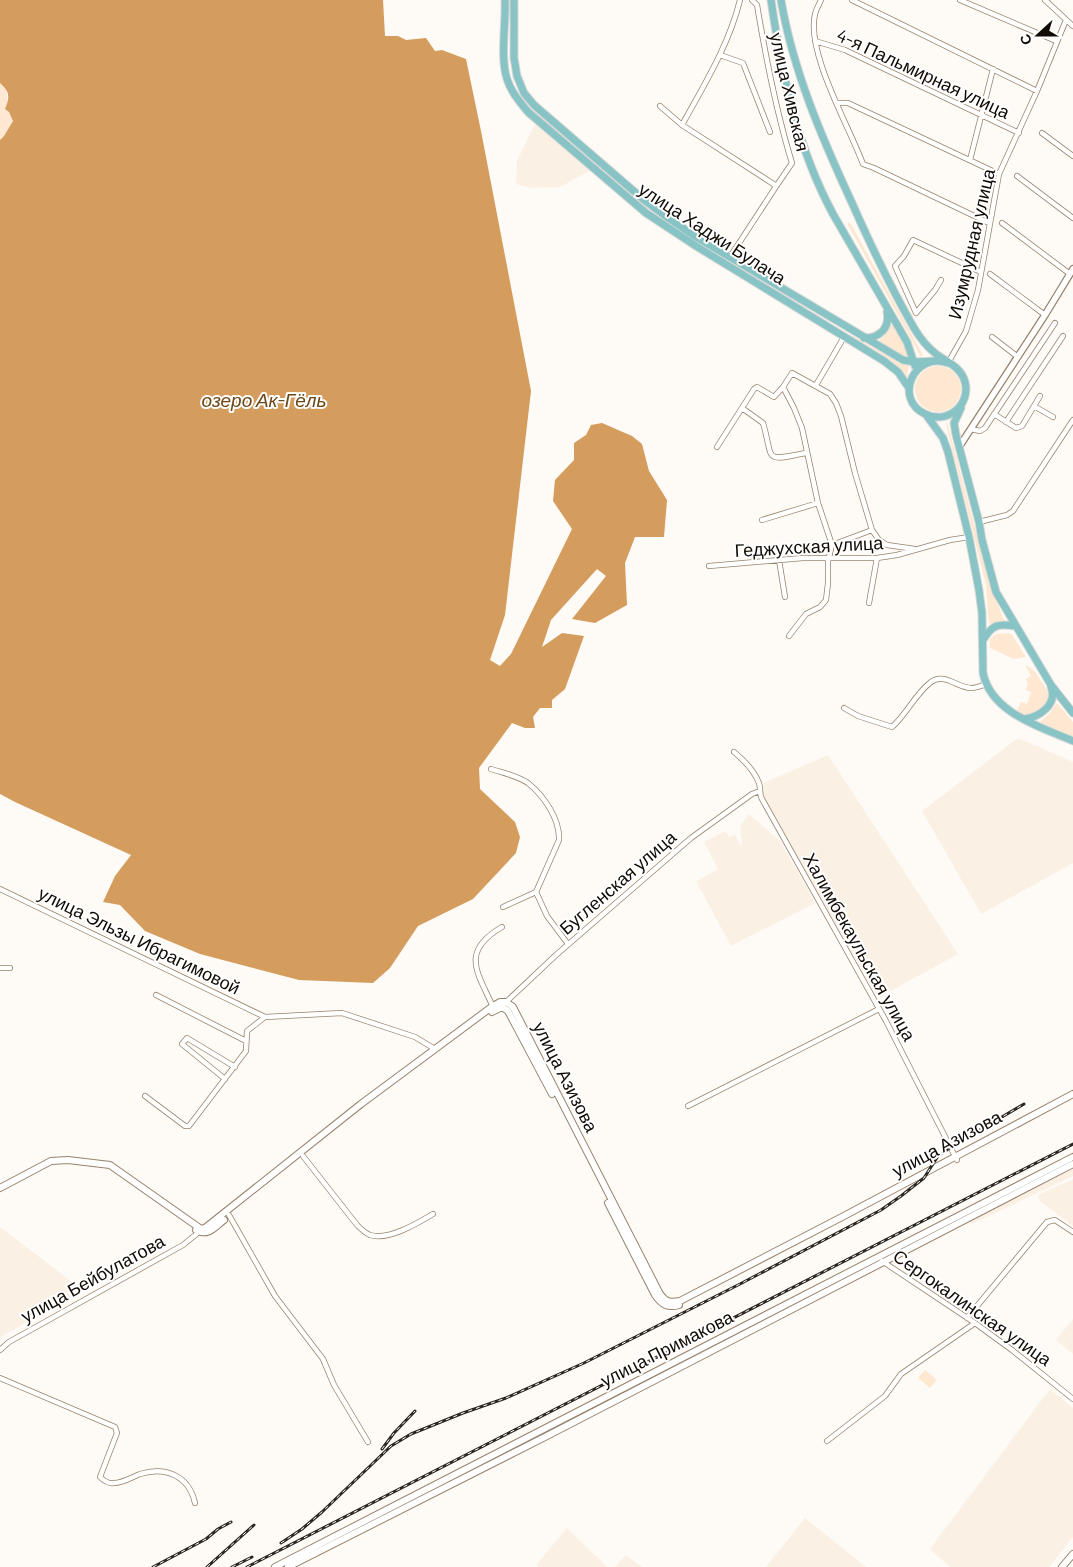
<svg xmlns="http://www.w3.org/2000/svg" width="1073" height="1567" viewBox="0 0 1073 1567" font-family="Barlow,sans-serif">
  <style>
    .built { fill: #fbf0e4 }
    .green { fill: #fee8d1 }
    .water { fill: #d49d5e }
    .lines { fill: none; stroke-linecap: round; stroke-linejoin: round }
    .minor-casing { stroke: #97836d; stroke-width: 6 }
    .tertiary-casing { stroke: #97836d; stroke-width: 8 }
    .secondary-casing { stroke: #97836d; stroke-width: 8 }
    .primary-casing { stroke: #d9d8d7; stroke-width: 9 }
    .minor { stroke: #fff; stroke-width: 4.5 }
    .tertiary { stroke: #fff; stroke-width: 5.5 }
    .secondary { stroke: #fff; stroke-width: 6 }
    .primary { stroke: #88c4c5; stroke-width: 7 }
    .rail-casing { stroke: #2d2620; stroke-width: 3 }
    .rail { stroke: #fff; stroke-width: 1; stroke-dasharray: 4; stroke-linecap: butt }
    .labels { text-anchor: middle; stroke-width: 4; stroke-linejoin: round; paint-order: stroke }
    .street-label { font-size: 18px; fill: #110a04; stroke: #fff }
    .water-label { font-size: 19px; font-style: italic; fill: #6c4717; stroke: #fff }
  </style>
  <rect width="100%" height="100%" fill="#fefaf5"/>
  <path class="built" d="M535,124L566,150L591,170L560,187L531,188L516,184L517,161Z
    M1018,738L1073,762V863L981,914L922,811Z
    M828,755L958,954L878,998L762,796L764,783Z
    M749,814L781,842L815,903L731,946L696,881L718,869L704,842L725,831L729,837L735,835L742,848L740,826Z
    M1073,1169V1176L972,1224L970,1220Z
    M1073,1179V1226L1040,1201L1038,1195Z
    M0,1227L72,1282L77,1295L0,1337Z
    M1073,1319V1354L1056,1340Z
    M1050,1389L1073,1408V1537L1049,1567H950L930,1549Z
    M805,1518L866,1567H766Z
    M567,1528L607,1567H538L537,1564Z
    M626,1555L642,1567H615Z"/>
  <path class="green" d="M0,83L6,89L9,112L13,121L4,136L0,140Z
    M848,222L851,224L923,355L921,357L848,225Z
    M890,325H892L907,349L908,358L898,354L878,342L884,336Z
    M851,335L898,362L909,365L907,377L897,366L851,337Z
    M915 389a23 23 0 1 1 46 0a23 23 0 1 1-46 0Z
    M947,422L990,584L1004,620L989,624L986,585L946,424Z
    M1009,633L1012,635L1026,657L1014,659L990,648V639L996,634Z
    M1025,665C1034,669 1036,672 1041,681C1044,685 1048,690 1048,695C1048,707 1034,713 1025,715L1017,711L1021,702L1027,704L1031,692L1026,690L1028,683L1026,679L1031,676Z
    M1057,703L1073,722V737L1040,722L1049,714Z
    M925,1370L937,1380L930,1388L918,1378Z"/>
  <path class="water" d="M0,0H383L385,36H398L406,40L426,38L435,51L442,50L466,59L481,131L531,391L505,615L490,660L500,666L511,654L572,529L553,501L555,480L574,460V443L586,435L591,425L602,423L632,436L642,444L649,471L667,500L664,537H635L625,563L627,605L595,623L572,619L606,576L597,569L551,620L542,647L562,633L584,636L565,689L552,700V708H540L533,717L535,728H525L512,723L479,768L480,789L515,822L520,837L516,853L473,899L418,926L390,968L373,983L299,980L200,954L145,931L120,905L103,902L115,876L131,855L15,802L0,794V140L4,136L13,121L9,112L5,109C10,97 10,92 0,83Z"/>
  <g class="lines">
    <g class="minor-casing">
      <path id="minor" d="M752,0L757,5C766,59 776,111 792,163L775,188
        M821,0C819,5 816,9 815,14C806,53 849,126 863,164L874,168L989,223
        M852,0L1037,91
        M960,0L1056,41
        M1045,0L1073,26
        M815,41L845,50L1019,133
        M720,55L743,63L770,132
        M837,103H848L999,174
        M660,106L682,125L775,185V188L730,257
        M682,125C704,85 729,45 740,0
        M1042,133L1073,156
        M970,160L993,69
        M1017,176L1073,218
        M1002,223L1070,274
        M990,274L1045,315
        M941,280L935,290L916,313L895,266L904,256L913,240L981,272
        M992,337L1018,357
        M948,363L966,331L978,290L999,174L1037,91L1066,20
        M816,385L844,337
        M1034,406L1053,417
        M742,408L763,423C774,460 762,462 806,453
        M994,414L1016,428L1022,426L1040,396
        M1006,422L1063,336
        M971,429L980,431L985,428L1055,323
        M717,447L754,389L757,387L774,397L783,387
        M762,520L818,503
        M979,522L1007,515L1013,511L1073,420
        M832,545L818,503L802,428L794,408L783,387L792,373L830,394L836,403L841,416L855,473L872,530L879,540L887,545L915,549
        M832,545L872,530
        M779,560L785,597
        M709,566L803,558H877L897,555L950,540L969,537
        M869,603L877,558
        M789,636L806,614L820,607L826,600L828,583V561L832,545
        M844,708L858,716L892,727C907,714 915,694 931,682C944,672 958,688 971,688C977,688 981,686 986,684
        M734,752C745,761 754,770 759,783C761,788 759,794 762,799L886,1021L957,1160
        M491,769C503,773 518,776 528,783C544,796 560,819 559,840L536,892L547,916L568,944
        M0,889L265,1017
        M503,907L536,892
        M0,968H10
        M156,995L246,1041
        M504,1004L556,955L691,838L752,794L760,791
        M494,1009C478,973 459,952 502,927
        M225,1079L182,1044L187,1038L235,1067
        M145,1096L185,1126H189L246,1051L247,1031L265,1017L342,1013L415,1037L435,1049
        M688,1106L879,1009
        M303,1156L357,1225C361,1229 365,1233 370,1235C388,1241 418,1223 433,1214
        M229,1215L275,1296L323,1359L334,1385L368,1442
        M882,1261L975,1323L1012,1350L1073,1399
        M967,1318L1047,1222L1055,1220L1073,1232
        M0,1350L9,1342L183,1245L199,1232
        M0,1378L115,1427L117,1433L100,1477C104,1481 108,1484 114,1483C123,1483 132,1477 140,1474C166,1466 189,1476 195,1503
        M827,1441L885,1396L901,1374L975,1323"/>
    </g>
    <g class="tertiary-casing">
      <path id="tertiary" d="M959,447L1045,315L1073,269"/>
    </g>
    <g class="secondary-casing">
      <path id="secondary" d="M492,1012L502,1007L508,1011L552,1094
        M0,1188L51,1161L68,1160L110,1165L201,1229L205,1228L361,1104L493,1006L500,1002H506L513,1007L660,1294C666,1302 670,1303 680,1301L842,1217L1073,1094
        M608,1203L655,1295C662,1305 668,1308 679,1305
        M196,1230C208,1237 215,1227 224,1220
        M275,1567L1073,1157
        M288,1567L545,1437L1073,1164
        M1062,1567L1073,1554"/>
    </g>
    <g class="primary-casing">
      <path id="primary" d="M505,0C506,24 500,57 507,79C511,92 520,102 528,112L646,213L696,246L884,361L898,372L909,388
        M514,0V58L517,76L524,93L534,105L644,200L664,215L696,237L903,360L914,362L935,361
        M771,0C782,75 797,147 833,214L907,342L915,366
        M781,0C793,71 822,138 852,203C871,246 891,288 914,328C920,338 927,347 936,354C947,362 961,367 965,382C971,405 947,425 925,414C893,399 914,351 948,363
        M864,338C880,338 890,328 887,312
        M961,408L954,423L956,435L979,522L982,540L996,592L1051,685L1073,713
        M927,416L943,438L948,452L969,537L979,590L982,613L983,673C991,713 1041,727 1073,741
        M983,640C992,625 998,623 1015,626
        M1024,719C1039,717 1058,705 1051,687"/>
    </g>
    <use href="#minor" class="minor"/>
    <use href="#tertiary" class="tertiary"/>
    <use href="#secondary" class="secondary"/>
    <use href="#primary" class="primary"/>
    <g class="rail-casing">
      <path id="rail" d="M382,1449L394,1433L415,1411
        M281,1543L302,1529L322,1512L391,1446L411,1434L463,1413L506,1398L584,1363L740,1284L881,1210L901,1196L924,1178L938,1156L951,1147L1024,1104
        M153,1567L206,1539L218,1529L231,1522
        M207,1567L254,1525
        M232,1567L252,1557
        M247,1567L1073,1144"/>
    </g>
    <use href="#rail" class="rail"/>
  </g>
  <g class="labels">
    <g class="street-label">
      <text transform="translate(923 74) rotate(25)" y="6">4-я Пальмирная улица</text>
      <text transform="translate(789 92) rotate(77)" y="6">улица Хивская</text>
      <text transform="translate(712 234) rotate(33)" y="6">улица Хаджи Булача</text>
      <text transform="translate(972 244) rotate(-77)" y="6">Изумрудная улица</text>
      <text transform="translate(809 547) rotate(-3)" y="6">Геджухская улица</text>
      <text transform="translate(618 883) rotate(-41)" y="6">Бугленская улица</text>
      <text transform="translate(139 941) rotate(26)" y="6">улица Эльзы Ибрагимовой</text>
      <text transform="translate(859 947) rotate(61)" y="6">Халимбекаульская улица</text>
      <text transform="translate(565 1077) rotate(63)" y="6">улица Азизова</text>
      <text transform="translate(947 1144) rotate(-28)" y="6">улица Азизова</text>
      <text transform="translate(93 1279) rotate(-29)" y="6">улица Бейбулатова</text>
      <text transform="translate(972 1308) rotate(35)" y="6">Сергокалинская улица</text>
      <text transform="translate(667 1349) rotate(-27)" y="6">улица Примакова</text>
    </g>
    <g class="water-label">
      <text x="264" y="407">озеро Ак-Гёль</text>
    </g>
  </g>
  <g transform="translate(1038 35) rotate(249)" stroke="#ffffff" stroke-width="4" paint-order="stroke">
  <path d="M0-4L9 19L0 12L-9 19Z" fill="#110a04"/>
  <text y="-8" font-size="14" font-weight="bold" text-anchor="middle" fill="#110a04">С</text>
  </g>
</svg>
